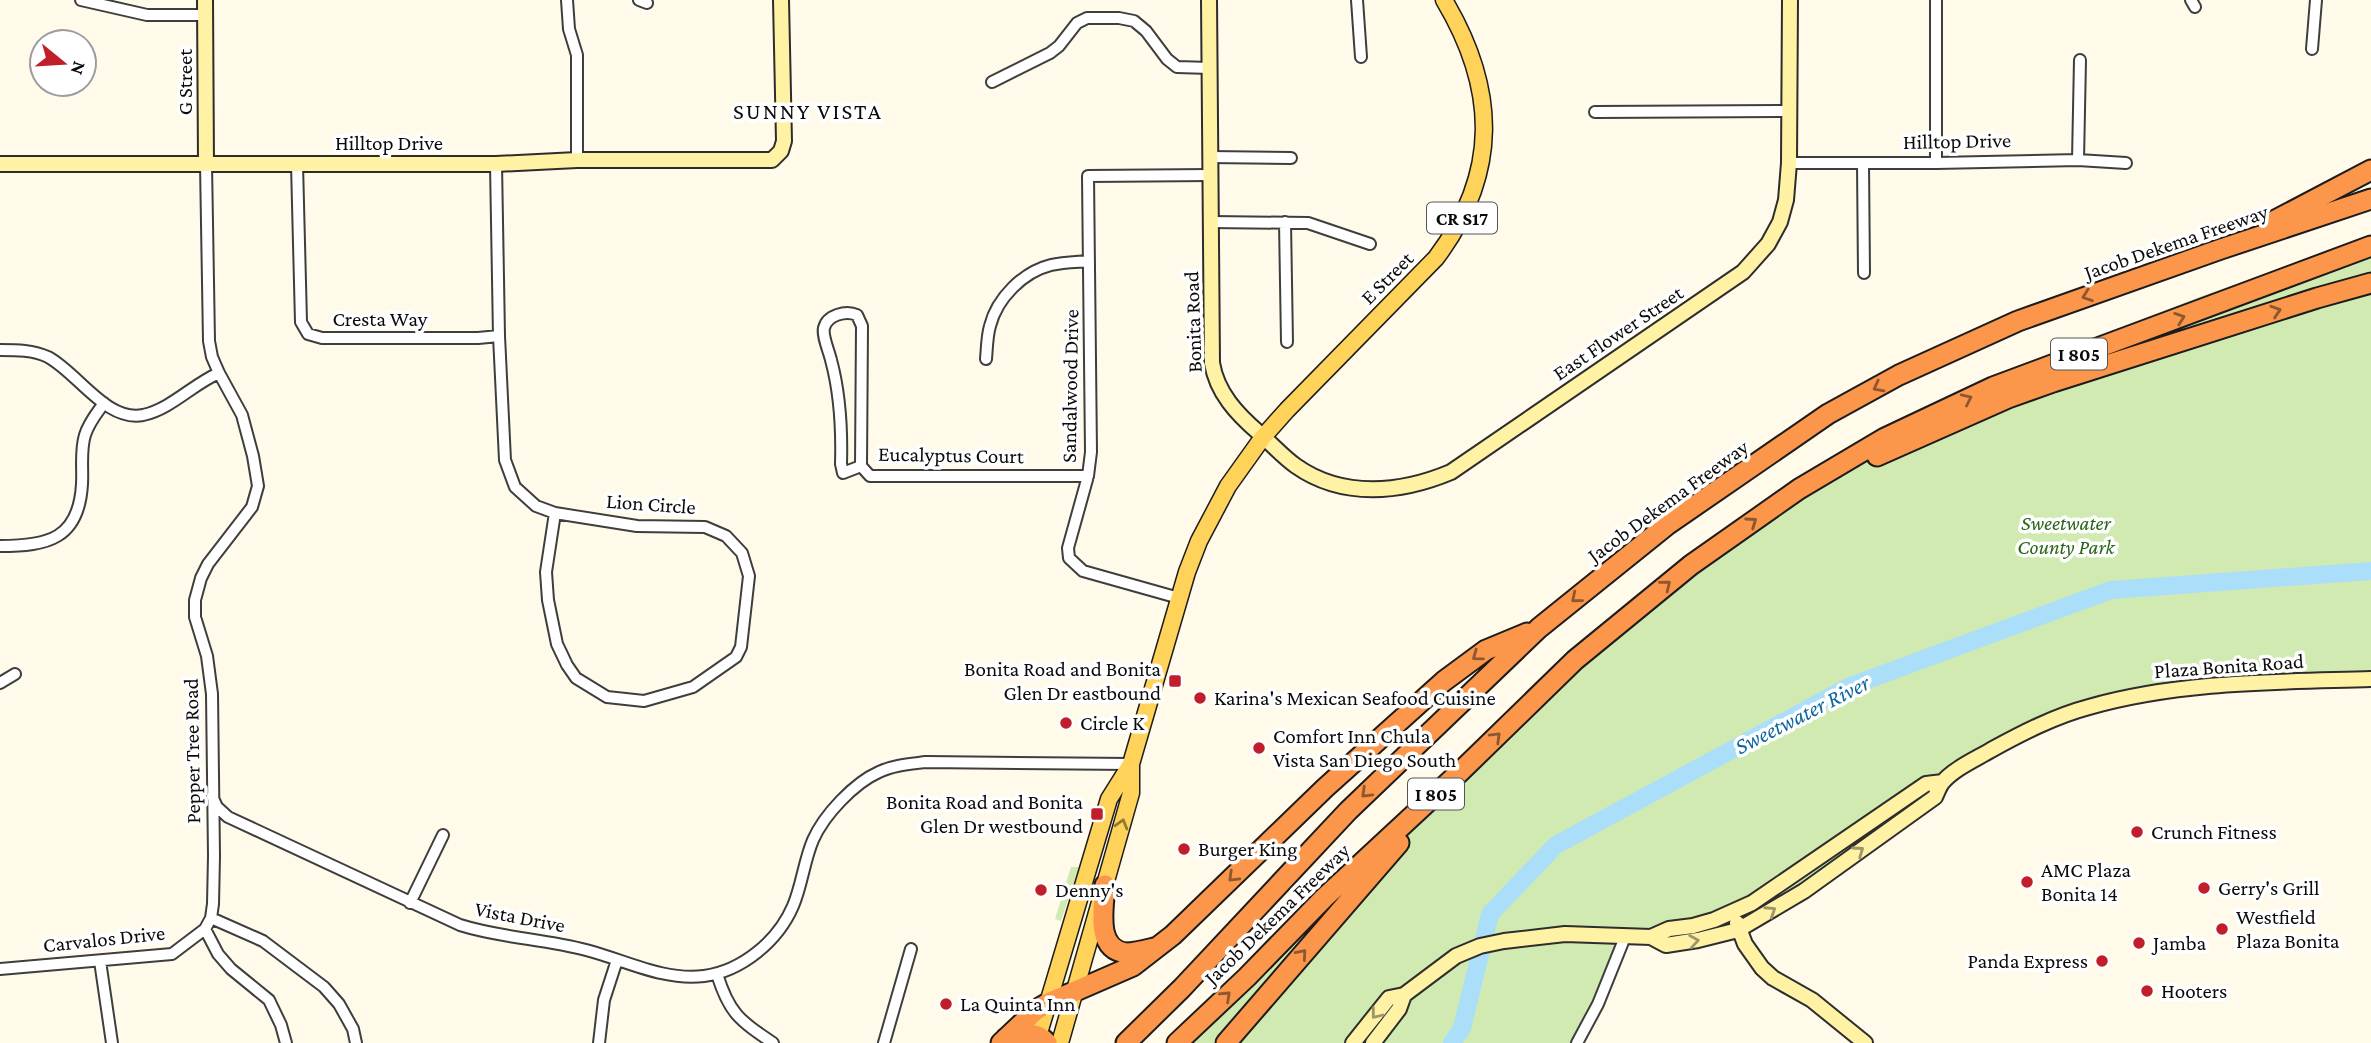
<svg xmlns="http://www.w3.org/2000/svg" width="2371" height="1043" viewBox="0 0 2371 1043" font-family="'Crimson Pro',serif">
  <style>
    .grass { fill: #d1eab1 }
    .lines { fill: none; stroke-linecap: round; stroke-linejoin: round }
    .river { stroke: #abdef9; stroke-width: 18 }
    .street-casing { stroke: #3e3e3e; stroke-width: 14 }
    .secondary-casing { stroke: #2d2d2d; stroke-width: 18 }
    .primary-casing { stroke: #1c1c1c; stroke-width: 19 }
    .highway-casing { stroke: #1c1c1c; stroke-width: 23 }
    .street { stroke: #fff; stroke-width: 10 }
    .secondary { stroke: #fff2a4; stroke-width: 14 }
    .primary { stroke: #ffd259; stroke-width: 16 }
    .highway { stroke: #fb964b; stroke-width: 19 }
    .oneway { stroke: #8f572e }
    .oneway2 { stroke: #917836 }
    .oneway3 { stroke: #9d9667 }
    .poi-dot { fill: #c01e2a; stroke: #fff; stroke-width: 2.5 }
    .labels { text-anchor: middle; stroke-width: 7; stroke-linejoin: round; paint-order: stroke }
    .shield { fill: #fff; stroke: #545454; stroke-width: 2 }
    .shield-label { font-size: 19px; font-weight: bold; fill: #0b0b0b }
    .street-label { font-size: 21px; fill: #0b0b0b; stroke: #fff }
    .park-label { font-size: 21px; font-style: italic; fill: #2b6519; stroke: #fff }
    .poi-label { font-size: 21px; fill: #0b0b0b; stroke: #fff; text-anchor: start }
    .neighbourhood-label { font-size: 23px; letter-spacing: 2px; fill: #0b0b0b; stroke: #fff }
    .water-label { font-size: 23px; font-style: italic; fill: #1066a1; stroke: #fff }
  </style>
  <rect width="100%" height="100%" fill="#fffae9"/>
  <path class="grass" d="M2371,238V678L2121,698L1974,760L1775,903L1735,926L1684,937L1656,939L1620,937L1576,1043H1188L1328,902L1691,565L1995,378L2199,297Z
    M1071,867H1079L1061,921L1055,919Z"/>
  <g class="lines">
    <path class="river" d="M1452,1043L1462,1028L1490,914L1556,845L1848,687L2111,590L2371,571"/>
    <g class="street-casing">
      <path id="street" d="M81,0L147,15H206
        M567,0L569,29L577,55V160
        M639,0L647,3
        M1357,0L1361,57
        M1936,0V163
        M2191,0L2195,7
        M2312,49L2316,0
        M992,82L1050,53L1059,46L1077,23L1087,18H1119L1134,21L1146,31L1167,59L1177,67L1210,68
        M1595,112L1789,111
        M1209,157L1291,158
        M2078,160L2080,60
        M1789,163H1936L2078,160L2126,163
        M297,164L301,322L308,334L322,338H478L499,336
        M496,164L499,336L505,460L515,487L536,506L555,513
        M1863,164L1864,273
        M1211,222L1308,223L1370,244
        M1285,222L1287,342
        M0,350C17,350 33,350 48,357C78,373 106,422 143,415C171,409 193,384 219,373
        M986,359C987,348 987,336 990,326C997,298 1023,272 1051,265C1063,262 1077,262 1089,261
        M861,466L843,473L841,464C842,429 840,393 831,360C829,351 822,336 824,328C827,315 846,310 857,315L862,326L861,466L870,476H1088
        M555,513L637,526L705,527L726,536L742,553L749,576L741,647L736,657L693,687L644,701L607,697L576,678L567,665L557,644L548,600L546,572Z
        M0,546C48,546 79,539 82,484C83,468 80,451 85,435C89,422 97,413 104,403
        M1179,598L1083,571L1069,558L1068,548L1088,476L1091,452L1088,176L1211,175
        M0,683L15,674
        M212,796L217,807L228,817L460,925C501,938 544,939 586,950C625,960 663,981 704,976C742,971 778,941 793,906C802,885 804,861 813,840C824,815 854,783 879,772C893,765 910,764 926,762L1131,764
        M410,903L443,835
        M211,918L263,941L324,987L339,1004L353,1029L356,1043
        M205,929L218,954L231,969L269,1000L281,1025L286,1043
        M100,961L112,1043
        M0,969L172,954L205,929L211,918L213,904L214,856L212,694L207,656L195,617V600L201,578L208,564L252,507L258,486L253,456L242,415L219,373L212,357L209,341L206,164
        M717,974C729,1013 739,1020 773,1043
        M599,1043L604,1000L617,960
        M884,1043L911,949
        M1577,1043L1598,1004L1625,937"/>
    </g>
    <g class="secondary-casing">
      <path id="secondary" d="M205,0L206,164
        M1209,0L1212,363C1217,393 1237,414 1259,433C1272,444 1282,456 1296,466C1343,499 1401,493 1451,472L1743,272L1768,244L1780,222L1786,200L1789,163L1790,0
        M0,164H496L577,160H772L781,151L784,141L781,0
        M1737,923L1745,944L1762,968L1773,978L1812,1000L1865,1043
        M1651,937L1669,929L1693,926L1714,920L1752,903L1926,784L1943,782
        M1353,1043L1389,998L1404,995L1456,956L1480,946L1504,941L1565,934L1651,937L1666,945L1698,940L1738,930L1804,891L1935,797C1937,793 1939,787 1942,783C1953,769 1976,759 1991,750C2022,733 2055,716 2089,707C2181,681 2276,682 2371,679
        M1373,1043L1399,1009L1404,995"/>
    </g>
    <g class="primary-casing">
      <path id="primary" d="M1036,1043L1109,799L1131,764L1187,572L1199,541L1228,486L1263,437L1287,410L1436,258C1500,173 1497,89 1444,0
        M1060,1043L1131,793V766"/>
    </g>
    <g class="highway-casing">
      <path id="highway" d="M2270,223L2371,170
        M1877,456L2008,398L2053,382L2317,298L2371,283
        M1105,885C1104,906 1094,949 1126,953C1135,953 1146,950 1154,948
        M1006,1038C1020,1033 1036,1030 1047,1043
        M1001,1043L1036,1010L1048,1003L1133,966L1173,935L1325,788L1444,681L1486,650L1527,633
        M1126,1043L1182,988L1348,811L1539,628L1667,525L1828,414L1899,375L2018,321L2221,249L2371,199
        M1177,1043L1247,977L1324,898L1462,770L1575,660L1691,565L1799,489L1885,438L1993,387L2371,246
        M1226,1043L1399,843"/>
    </g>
    <use href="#street" class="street"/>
    <use href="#secondary" class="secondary"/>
    <use href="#primary" class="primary"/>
    <use href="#highway" class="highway"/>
  </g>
  <defs><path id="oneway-chevron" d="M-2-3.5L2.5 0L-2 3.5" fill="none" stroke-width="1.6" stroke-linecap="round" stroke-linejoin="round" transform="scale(1.75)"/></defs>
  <g class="oneway">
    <use href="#oneway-chevron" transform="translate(2087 296) rotate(160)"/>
    <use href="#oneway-chevron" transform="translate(2276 311) rotate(-18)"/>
    <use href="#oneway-chevron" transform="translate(2180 318) rotate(-19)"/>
    <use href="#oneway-chevron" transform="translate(1878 387) rotate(152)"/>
    <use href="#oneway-chevron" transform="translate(1967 399) rotate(-25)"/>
    <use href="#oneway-chevron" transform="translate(1752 522) rotate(-35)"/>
    <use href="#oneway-chevron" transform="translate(1666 585) rotate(-39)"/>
    <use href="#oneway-chevron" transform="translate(1576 598) rotate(141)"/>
    <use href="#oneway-chevron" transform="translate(1477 656) rotate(144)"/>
    <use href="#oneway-chevron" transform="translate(1496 737) rotate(-44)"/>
    <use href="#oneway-chevron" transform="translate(1366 793) rotate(136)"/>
    <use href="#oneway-chevron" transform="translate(1233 877) rotate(136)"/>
    <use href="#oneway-chevron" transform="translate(1302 954) rotate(-49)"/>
    <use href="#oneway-chevron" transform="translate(1226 996) rotate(-43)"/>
  </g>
  <use class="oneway2" href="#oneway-chevron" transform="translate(1122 824) rotate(-74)"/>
  <g class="oneway3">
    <use href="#oneway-chevron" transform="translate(1859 851) rotate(-35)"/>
    <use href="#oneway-chevron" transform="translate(1771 911) rotate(-33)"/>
    <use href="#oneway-chevron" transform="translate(1694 941) rotate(-9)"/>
    <use href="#oneway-chevron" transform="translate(1376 1014) rotate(128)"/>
  </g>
  <g class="poi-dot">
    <rect x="1168" y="674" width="14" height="14" rx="3.5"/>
    <circle cx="1200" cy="698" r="7"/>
    <circle cx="1066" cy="723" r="7"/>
    <circle cx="1259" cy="748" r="7"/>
    <rect x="1090" y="807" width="14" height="14" rx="3.5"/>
    <circle cx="2137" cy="832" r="7"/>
    <circle cx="1184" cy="849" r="7"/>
    <circle cx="2027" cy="882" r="7"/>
    <circle cx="2204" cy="888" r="7"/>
    <circle cx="1041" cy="890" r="7"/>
    <circle cx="2222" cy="929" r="7"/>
    <circle cx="2139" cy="943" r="7"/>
    <circle cx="2102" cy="961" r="7"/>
    <circle cx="2147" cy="991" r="7"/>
    <circle cx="946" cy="1004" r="7"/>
  </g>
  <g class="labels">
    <g class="shield">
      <rect x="1427" y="202.5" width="70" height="31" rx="5"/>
      <rect x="2051" y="338.5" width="56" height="31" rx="5"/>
      <rect x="1408" y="778.5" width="56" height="31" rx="5"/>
    </g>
    <g class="shield-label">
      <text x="1462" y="225">CR S17</text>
      <text x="2079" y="361">I 805</text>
      <text x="1436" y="801">I 805</text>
    </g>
    <g class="street-label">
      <text transform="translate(185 82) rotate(-90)" y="7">G Street</text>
      <text transform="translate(1957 141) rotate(-1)" y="7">Hilltop Drive</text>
      <text x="389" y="150">Hilltop Drive</text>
      <text transform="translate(2176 242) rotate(-19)" y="7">Jacob Dekema Freeway</text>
      <text transform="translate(1387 278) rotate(-45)" y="7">E Street</text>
      <text x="380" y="326">Cresta Way</text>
      <text transform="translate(1193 322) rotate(-92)" y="7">Bonita Road</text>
      <text transform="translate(1618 333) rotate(-34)" y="7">East Flower Street</text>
      <text transform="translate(1070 386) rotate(-89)" y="7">Sandalwood Drive</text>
      <text transform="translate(951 455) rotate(1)" y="7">Eucalyptus Court</text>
      <text transform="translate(1668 501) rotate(-36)" y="7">Jacob Dekema Freeway</text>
      <text transform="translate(651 504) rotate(4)" y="7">Lion Circle</text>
      <text transform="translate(2229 666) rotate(-4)" y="7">Plaza Bonita Road</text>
      <text transform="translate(192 751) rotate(-91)" y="7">Pepper Tree Road</text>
      <text transform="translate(1277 914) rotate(-44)" y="7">Jacob Dekema Freeway</text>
      <text transform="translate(520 917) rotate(11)" y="7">Vista Drive</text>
      <text transform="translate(104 939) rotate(-6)" y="7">Carvalos Drive</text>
    </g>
    <g class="park-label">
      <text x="2066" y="530">Sweetwater<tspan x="2066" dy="24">County Park</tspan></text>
    </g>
    <g class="poi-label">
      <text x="1161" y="676" text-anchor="end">Bonita Road and Bonita<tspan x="1161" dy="24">Glen Dr eastbound</tspan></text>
      <text x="1214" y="705">Karina's Mexican Seafood Cuisine</text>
      <text x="1080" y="730">Circle K</text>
      <text x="1273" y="743">Comfort Inn Chula<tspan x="1273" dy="24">Vista San Diego South</tspan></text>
      <text x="1083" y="809" text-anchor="end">Bonita Road and Bonita<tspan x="1083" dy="24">Glen Dr westbound</tspan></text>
      <text x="2151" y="839">Crunch Fitness</text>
      <text x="1198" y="856">Burger King</text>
      <text x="2041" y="877">AMC Plaza<tspan x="2041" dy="24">Bonita 14</tspan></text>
      <text x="2218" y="895">Gerry's Grill</text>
      <text x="1055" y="897">Denny's</text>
      <text x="2236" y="924">Westfield<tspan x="2236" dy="24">Plaza Bonita</tspan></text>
      <text x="2153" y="950">Jamba</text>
      <text x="2088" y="968" text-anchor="end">Panda Express</text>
      <text x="2161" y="998">Hooters</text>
      <text x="960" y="1011">La Quinta Inn</text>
    </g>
    <g class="neighbourhood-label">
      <text x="808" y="119">SUNNY VISTA</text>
    </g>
    <g class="water-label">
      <text transform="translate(1802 714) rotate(-27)" y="8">Sweetwater River</text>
    </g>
  </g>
  <g transform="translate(63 63) rotate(108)"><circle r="33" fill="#ffffff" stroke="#9d9d9d" stroke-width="2"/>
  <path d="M0-5L12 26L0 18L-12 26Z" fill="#c01e2a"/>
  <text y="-10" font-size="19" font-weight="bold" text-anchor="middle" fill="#0b0b0b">N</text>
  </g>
</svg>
